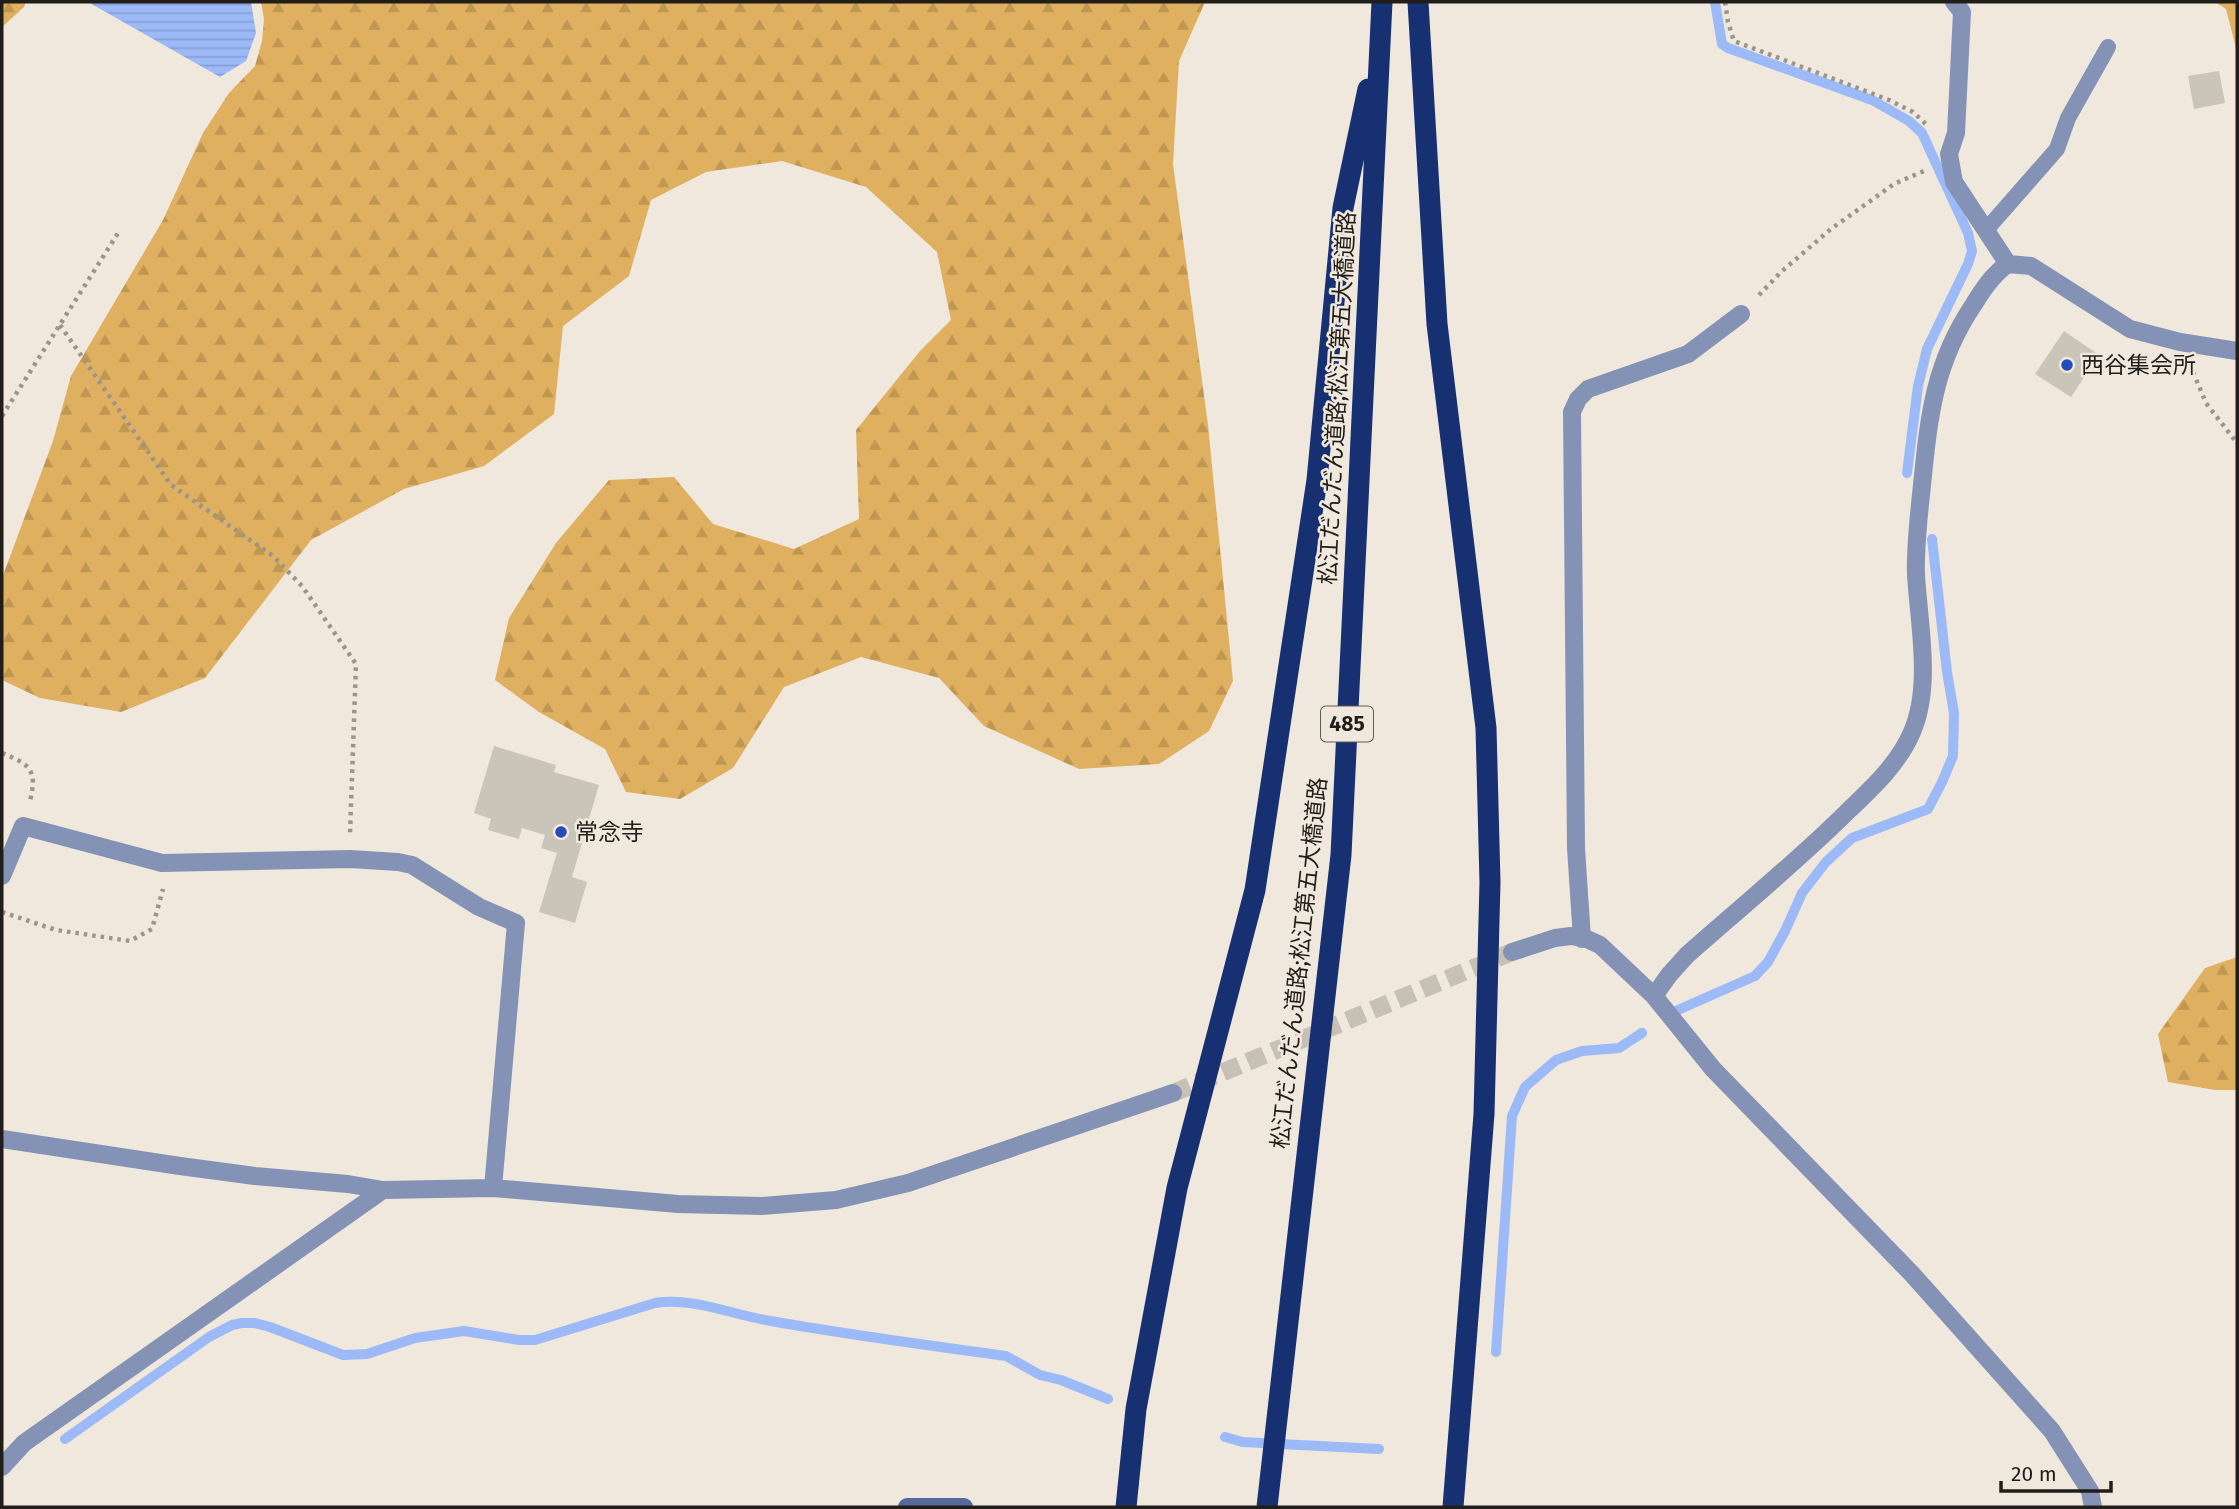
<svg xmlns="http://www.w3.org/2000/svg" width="2239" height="1509" viewBox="0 0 2239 1509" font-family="'Fira Sans','Noto Sans JP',sans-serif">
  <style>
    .forest { fill: url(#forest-firs) }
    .water { fill: url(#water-rules) }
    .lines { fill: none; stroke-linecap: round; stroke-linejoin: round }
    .stream { stroke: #9dbaf8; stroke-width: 10 }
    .building { fill: #cbc4b8 }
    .street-tunnel { stroke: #c7c0b5; stroke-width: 18; stroke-dasharray: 18 9; stroke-linecap: butt }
    .path { stroke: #9a948c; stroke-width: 4.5; stroke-dasharray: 3.5 5; stroke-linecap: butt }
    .lane { stroke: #8493b5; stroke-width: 16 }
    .street { stroke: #8493b5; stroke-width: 18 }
    .secondary { stroke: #546a9a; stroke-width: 18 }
    .highway { stroke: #173072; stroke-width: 21 }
    .poi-dot { fill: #254cba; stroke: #f0e8dc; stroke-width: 2.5 }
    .labels { text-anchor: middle; stroke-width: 5; stroke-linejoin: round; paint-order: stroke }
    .shield { fill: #f0e8dc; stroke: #5f5b54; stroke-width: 2 }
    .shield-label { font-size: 21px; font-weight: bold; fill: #211e1a }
    .poi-label { font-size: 23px; fill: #211e1a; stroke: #f0e8dc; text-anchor: start }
    .street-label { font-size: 23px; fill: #211e1a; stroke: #f0e8dc }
  </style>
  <defs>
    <pattern id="forest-firs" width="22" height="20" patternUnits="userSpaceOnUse" patternTransform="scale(1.75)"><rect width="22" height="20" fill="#dfb05f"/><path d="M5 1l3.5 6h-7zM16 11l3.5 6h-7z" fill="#bf9752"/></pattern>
    <pattern id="water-rules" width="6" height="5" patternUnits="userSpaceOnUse" patternTransform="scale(1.75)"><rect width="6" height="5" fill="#9dbaf8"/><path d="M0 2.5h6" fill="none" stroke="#879fd4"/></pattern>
  </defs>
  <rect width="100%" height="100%" fill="#f0e8dc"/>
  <path class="forest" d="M2,2H26L24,7L2,27Z
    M261,2H1205L1179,61L1173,164L1208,425L1233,681L1209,731L1159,764L1079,769L984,726L939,678L861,657L784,687L733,768L680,799L626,792L605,749L539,712L495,680L509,618L556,543L609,480L674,477L713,524L794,549L859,519L856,430L920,351L951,320L937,252L866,187L782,161L706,172L651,200L629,276L563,326L554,414L484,466L404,489L311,540L205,678L121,712L40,698L2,680V578L53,441L71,376L163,220L203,133L229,93L255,66L262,41L264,19Z
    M2215,2H2237V52L2226,9Z
    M2237,957V1090H2215L2168,1082L2158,1034L2205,968Z"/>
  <path class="water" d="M88,2H251L256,33L246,61L220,77Z"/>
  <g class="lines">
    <path class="stream" d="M1715,2L1722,44L1728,48L1872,100L1909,121L1922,133L1968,233L1972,251L1968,264L1927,349L1918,386L1907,473
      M1678,1010L1755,976L1768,962L1785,931L1802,893L1826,862L1852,838L1928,809L1942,782L1953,756L1954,713L1947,672L1932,539
      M1496,1352L1512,1116L1525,1087L1556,1060L1582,1051L1619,1048L1642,1033
      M1225,1437L1243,1442L1379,1449
      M65,1439L209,1337L232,1325L242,1323H255L270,1327L343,1355L367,1354L415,1338L464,1331L519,1340H535L655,1303C694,1297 732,1315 771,1321C849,1335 927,1345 1006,1356L1040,1375L1061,1380L1108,1399"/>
  </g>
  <path class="building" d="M2219,71L2225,103L2194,109L2188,76Z
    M2064,331L2099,355L2071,397L2035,374Z
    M494,746L556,765L554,772L599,785L572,877L587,882L575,923L539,912L557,853L541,848L545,835L522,828L519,839L488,830L491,819L474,813Z"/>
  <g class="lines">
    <path class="street-tunnel" d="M1173,1093L1512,952"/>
    <path class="path" d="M1725,2L1728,22L1734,41L1889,100L1913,112L1929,127
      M1759,295L1781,272L1831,229L1894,184L1924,171
      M60,325L171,485L273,556L302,586L356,664L350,834
      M2193,372L2206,403L2237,443
      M2,416L120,230
      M2,753C29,764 38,769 30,801
      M2,912L56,930L130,941L152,929L163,889"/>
    <path class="lane" d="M1986,230L2057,149L2068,118L2108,47"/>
    <path class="street" d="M1954,2L1962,12L1956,133L1949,154L1954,182L2008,264
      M2,876L23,826L162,863L350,859L398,862L412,865L479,907L516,923L493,1188
      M1582,939L1576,848L1572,412L1578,399L1588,389L1688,354L1741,314
      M1512,952L1555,938L1571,936L1587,939L1600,945L1654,996L1713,1069L1912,1274L2052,1431L2090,1491L2093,1507
      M1654,996L1669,975L1687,955C1741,907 1798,861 1849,810C1873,787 1899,763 1912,732C1932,686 1919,625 1916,575C1915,545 1919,515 1922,485C1929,416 1934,363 1974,304C1983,289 1993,274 2008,264L2031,266L2130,329L2180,342L2237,351
      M2,1139L180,1166L255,1176L348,1184L383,1190L493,1188L678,1204L762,1206L836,1200L908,1183L1173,1093
      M2,1467L24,1443L383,1190"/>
    <path class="secondary" d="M907,1507H964"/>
    <path class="highway" d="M1418,2L1437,324L1486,728L1490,882L1484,1114L1453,1507
      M1126,1507L1136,1409L1177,1188L1255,890L1317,480L1343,208L1368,89
      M1267,1507L1341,855L1382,2"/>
  </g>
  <g class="poi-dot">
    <circle cx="2067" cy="365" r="7"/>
    <circle cx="561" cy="832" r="7"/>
  </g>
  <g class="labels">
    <rect class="shield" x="1321" y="706.5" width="52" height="35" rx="5"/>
    <g class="shield-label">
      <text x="1347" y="731">485</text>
    </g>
    <g class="poi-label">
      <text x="2081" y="373">西谷集会所</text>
      <text x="575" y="840">常念寺</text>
    </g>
    <g class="street-label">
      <text transform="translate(1337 398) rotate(-87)" y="8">松江だんだん道路;松江第五大橋道路</text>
      <text transform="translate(1299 963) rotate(-84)" y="8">松江だんだん道路;松江第五大橋道路</text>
    </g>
  </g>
  <rect width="2239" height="1509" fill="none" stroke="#211e1a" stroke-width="7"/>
  <path d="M2001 1481v10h110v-10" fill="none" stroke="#211e1a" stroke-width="3.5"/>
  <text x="2011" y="1481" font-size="21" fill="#211e1a" stroke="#f0e8dc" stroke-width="5" paint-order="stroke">20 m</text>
</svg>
